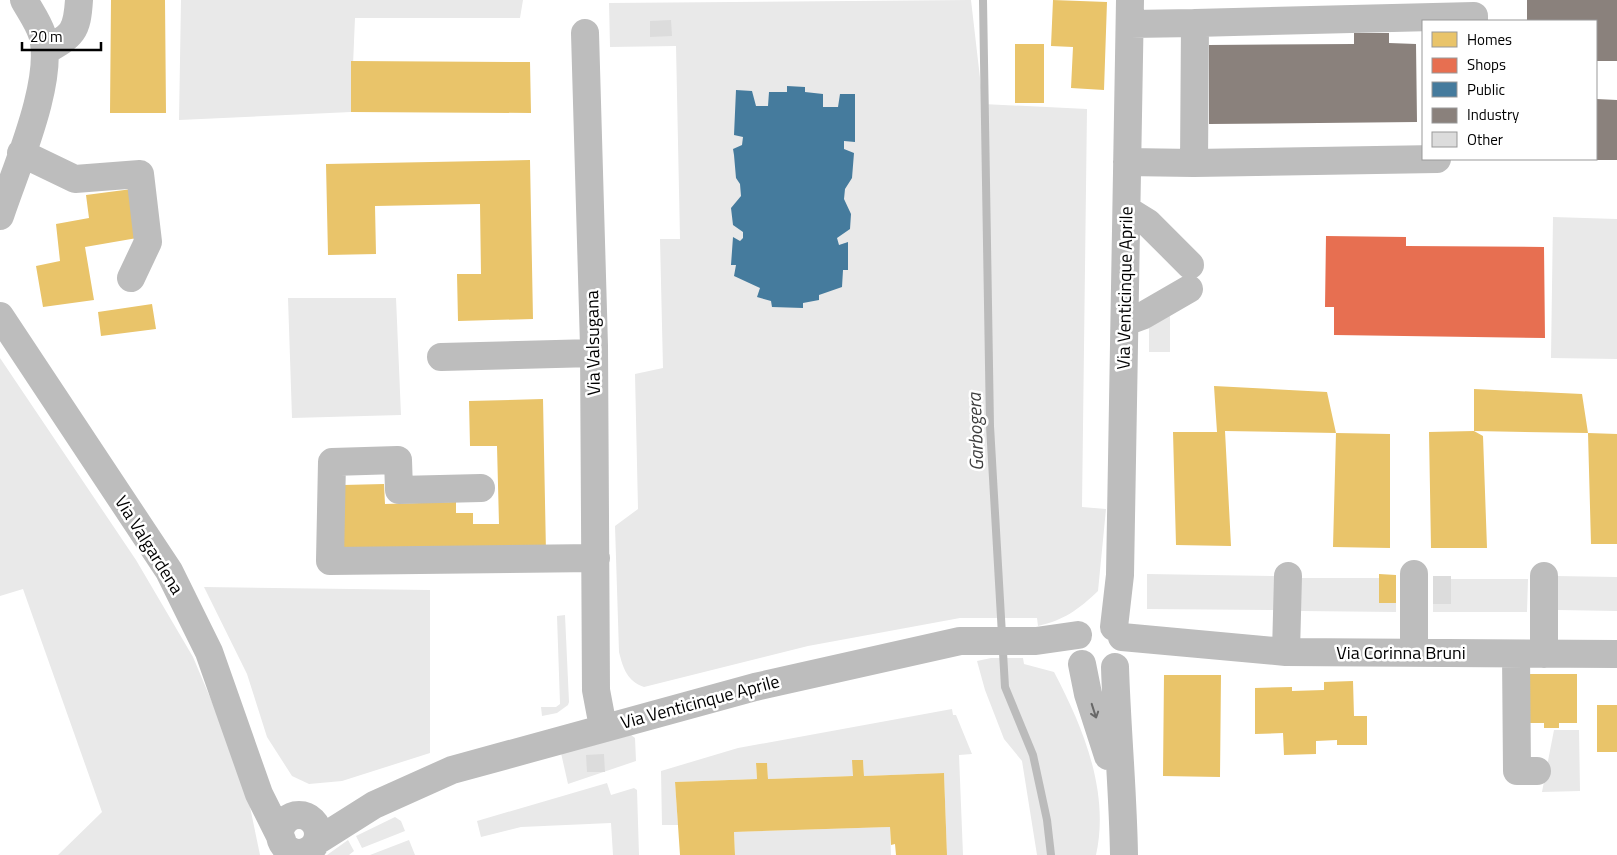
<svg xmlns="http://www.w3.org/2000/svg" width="1617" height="855" viewBox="0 0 1617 855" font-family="'Titillium Web',sans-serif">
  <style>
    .green { fill: #e9e9e9 }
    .homes { fill: #e9c46a }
    .shops { fill: #e76f51 }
    .public { fill: #457b9d }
    .industry { fill: #8a817c }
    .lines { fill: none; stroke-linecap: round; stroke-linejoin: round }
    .stream { stroke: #bbb; stroke-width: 8 }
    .building { fill: #dcdcdc }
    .minor { stroke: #bdbdbd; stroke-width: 28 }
    .oneway { stroke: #686868 }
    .labels { text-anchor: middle; stroke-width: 5; stroke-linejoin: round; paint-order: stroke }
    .street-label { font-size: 18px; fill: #000; stroke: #fff }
    .water-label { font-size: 19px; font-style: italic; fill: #3f3f3f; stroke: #fff }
  </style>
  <rect width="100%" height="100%" fill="#fff"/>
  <path class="green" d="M181,0H523L520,18H355L351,112L179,120Z
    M971,0L983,104L1087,109L1082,507L1106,509L1098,591C1078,610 1064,620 1038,626L1037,618H960L808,646L644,687C627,681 623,668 619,652L615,526L638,509L635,374L663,368L660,239H680L676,46L610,47L609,3Z
    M1553,217L1617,219V359L1551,358Z
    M288,298H396L401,415L292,418Z
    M1170,307V352H1149V322Z
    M0,358L136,560L193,657L244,778L260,855H58L102,812L23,589L0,596Z
    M1147,574L1274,576L1275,610L1147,609Z
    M1556,576L1617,577V611L1558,610Z
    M1301,578H1379V603H1396V612L1301,611Z
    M1451,579H1528L1527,612H1433V604H1451Z
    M204,587L430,590V753L342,781L309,784L292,776L267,737L247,674Z
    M565,615L569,702L568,705L557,713L542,716L541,707H556L560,704L557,616Z
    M991,658H1023L1024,664L1054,672C1083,727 1110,792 1096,855H1037L1022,761L1004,739L985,690L977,661Z
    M952,709L953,715H956L972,754L959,755L963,855H947L944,773L864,776L863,760H853V776L768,779L767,763L756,764L757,779L675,782L678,825H662L661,771L738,748Z
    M1554,730H1579L1580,791L1542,792Z
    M631,735L635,738L636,761L568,784L561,753Z
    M607,783L611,795L634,788L637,790L639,855H613L611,823L521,827L481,837L477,821Z
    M395,817L401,821L405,831L362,848L356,836Z
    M890,827L891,855H735L734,832Z
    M348,840L354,851L349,855H327Z
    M409,840L415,855H370Z"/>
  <path class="homes" d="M111,0H165L166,113H110Z
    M1053,0L1107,2L1104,90L1071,88L1073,47L1051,46Z
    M1015,44H1044V103H1015Z
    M351,61L530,62L531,113L351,112Z
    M530,160L533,319L458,321L457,274H481L480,204L375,206L376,254L328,255L326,164Z
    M132,189L137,238L85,247L94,300L43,307L36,266L60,261L56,224L89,218L86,195Z
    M152,304L156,329L101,336L98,312Z
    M1214,386L1327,392L1336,433L1225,431L1231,546L1176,545L1173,432H1217Z
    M1474,389L1582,394L1588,433L1474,431L1483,436L1487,548H1431L1429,432L1474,431Z
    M543,399L546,553L344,557L343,485L384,484L385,504L456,502V513H473V524H499L497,446H470L469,401Z
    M1336,433L1390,434V548L1333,547Z
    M1588,433L1617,434V544H1591Z
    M1379,574L1396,575V603H1379Z
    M1527,674H1577V723H1559V728H1544V723H1527Z
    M1164,675H1221L1220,777L1163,776Z
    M1353,681L1354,716H1367V745H1337V740L1316,741V754L1284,755L1283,733L1255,734V688L1292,687V691L1324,690V682Z
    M1597,705H1617V752H1597Z
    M852,760H863L864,776L944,773L947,855H896L895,844L891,845L890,827L734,832L735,855H680L675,782L757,779L756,763H767L768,779L853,776Z"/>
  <path class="shops" d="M1326,236L1406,237V246L1544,247L1545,338L1334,335V307H1325Z"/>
  <path class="public" d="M787,86L805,87V92L823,94V107H838L840,94H855V142L844,141V149L854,153L852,178L845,189L844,199L851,214L850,229L837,238L839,245L848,242V270H843L842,287L819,295V300L803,303V308L772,307L771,301L757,297L760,288L734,276L736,265H731L733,237L740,241L743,238V232L733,225L731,208L741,196L740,184L736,178L734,155L733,149L742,145L743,137L734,135L736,90L752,91L756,106H768L769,92H787Z"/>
  <path class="industry" d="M1527,0H1617V61H1596V21H1527Z
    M1354,33H1389V43L1416,44L1417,122L1209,124V45L1354,44Z
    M1596,99L1617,100V160H1596Z"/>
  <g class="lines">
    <path class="stream" d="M983,0L990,426L1005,687L1033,755L1047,820L1051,855"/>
  </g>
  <path class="building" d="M671,20L672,36L650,37V21Z
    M1433,576H1451V604H1433Z
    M604,754L605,772H587L586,755Z"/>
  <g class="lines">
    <path class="minor" d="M1195,23L1474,16V21
      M585,33L594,346L596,690L603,727
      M45,51C73,35 77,32 79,0
      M21,153L75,179L140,174L148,242L131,278
      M1127,162L1194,163L1195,23L1130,24
      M1194,163L1437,159
      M1127,210L1148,223L1190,265
      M0,216C15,170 56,79 42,34C38,22 30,11 24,0
      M0,316L169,571L209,652L259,794L282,840
      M1125,322L1144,315L1189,289
      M441,357L594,353
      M481,488L399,490L398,460L332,462L330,561L596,558
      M1414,574V653
      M1544,576V654
      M1114,627L1120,575L1130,0
      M1122,637L1286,652L1617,654
      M1286,652L1288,576
      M1516,654L1517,771H1537
      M1082,664L1088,694L1108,756
      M1115,667C1117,730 1123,792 1124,855
      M280 834a19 19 0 1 1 38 0a19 19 0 1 1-38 0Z
      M317,841L374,805L452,770L755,687L960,641H1036L1078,635"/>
  </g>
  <defs><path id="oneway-shaft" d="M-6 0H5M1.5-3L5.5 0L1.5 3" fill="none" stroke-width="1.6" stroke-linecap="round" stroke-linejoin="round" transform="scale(1.25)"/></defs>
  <use class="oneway" href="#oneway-shaft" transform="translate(1094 711) rotate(72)"/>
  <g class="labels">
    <g class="street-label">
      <text transform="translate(1125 288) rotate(-89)" y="6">Via Venticinque Aprile</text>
      <text transform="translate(593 343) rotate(-91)" y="6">Via Valsugana</text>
      <text transform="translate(149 545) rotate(58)" y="6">Via Valgardena</text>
      <text x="1401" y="659">Via Corinna Bruni</text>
      <text transform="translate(700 702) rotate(-15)" y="6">Via Venticinque Aprile</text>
    </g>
    <g class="water-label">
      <text transform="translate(975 432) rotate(-92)" y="7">Garbogera</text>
    </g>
  </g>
  <rect x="1422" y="20" width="175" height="140" fill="#ffffff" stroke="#999999"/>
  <rect x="1432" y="32" width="25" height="15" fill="#e9c46a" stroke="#999999"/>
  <text x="1467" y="45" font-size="15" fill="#000000">Homes</text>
  <rect x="1432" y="58" width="25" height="15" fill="#e76f51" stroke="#999999"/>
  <text x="1467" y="70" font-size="15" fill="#000000">Shops</text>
  <rect x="1432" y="82" width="25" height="15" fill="#457b9d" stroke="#999999"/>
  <text x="1467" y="95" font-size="15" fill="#000000">Public</text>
  <rect x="1432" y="108" width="25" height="15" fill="#8a817c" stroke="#999999"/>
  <text x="1467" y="120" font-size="15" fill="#000000">Industry</text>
  <rect x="1432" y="132" width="25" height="15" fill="#dcdcdc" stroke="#999999"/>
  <text x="1467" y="145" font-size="15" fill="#000000">Other</text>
  <path d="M22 42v8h79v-8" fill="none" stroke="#000000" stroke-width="2.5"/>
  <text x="30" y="42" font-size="15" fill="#000000" stroke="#ffffff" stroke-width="4" paint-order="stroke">20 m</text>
</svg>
